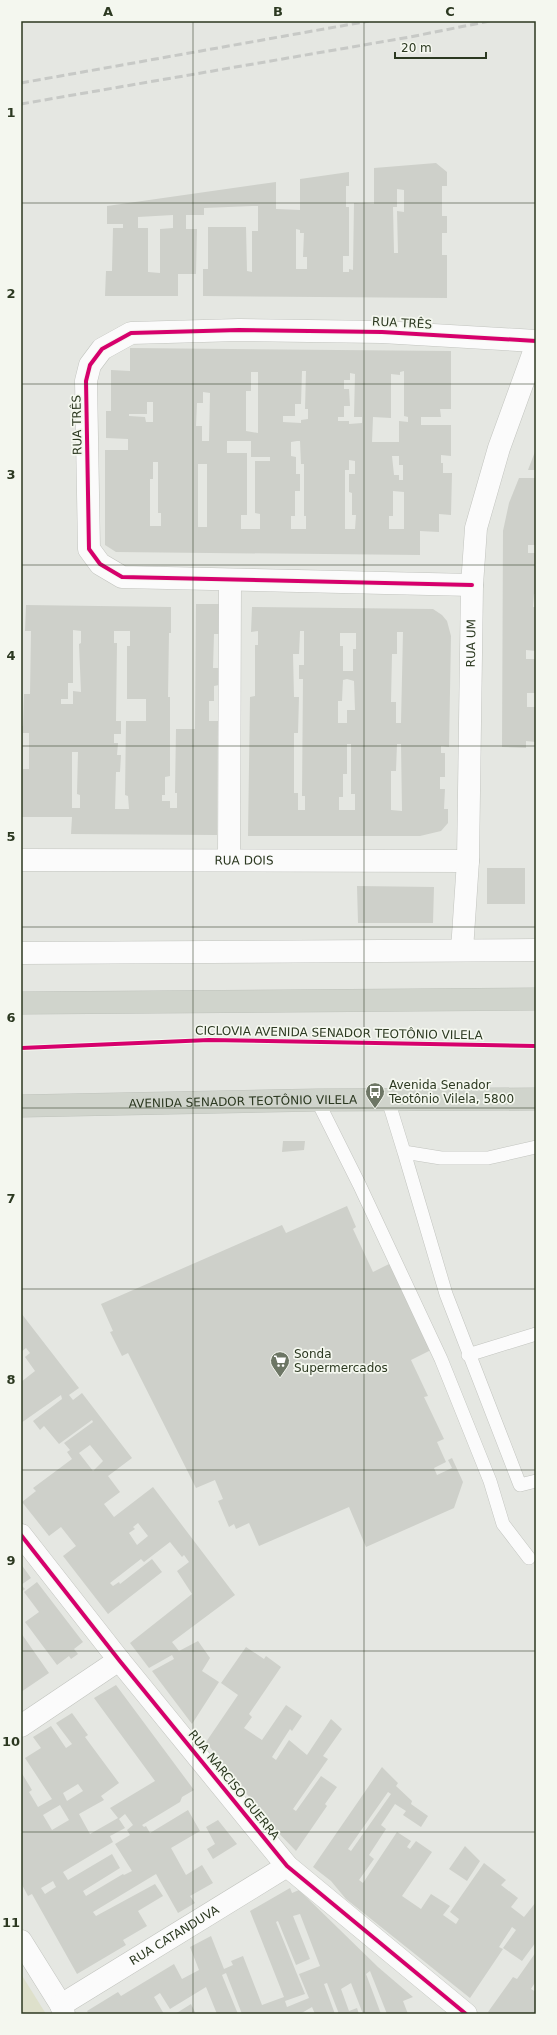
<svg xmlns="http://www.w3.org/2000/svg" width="557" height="2035" viewBox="0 0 557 2035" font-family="'DejaVu Sans',sans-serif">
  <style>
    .green { fill: #dee0cb }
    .building { fill: #ced0ca; fill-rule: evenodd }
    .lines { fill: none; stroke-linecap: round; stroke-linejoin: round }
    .service-casing { stroke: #c2c4bf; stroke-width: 14 }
    .minor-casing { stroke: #c2c4bf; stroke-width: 23 }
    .tertiary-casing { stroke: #c2c4bf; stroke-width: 23 }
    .primary-casing { stroke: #bfc3bc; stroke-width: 23 }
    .service { stroke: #fbfbfb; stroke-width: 13 }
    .minor { stroke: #fbfbfb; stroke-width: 22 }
    .tertiary { stroke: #fbfbfb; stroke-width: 22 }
    .primary { stroke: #d0d4cc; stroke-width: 22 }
    .rail { stroke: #c7c9c6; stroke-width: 3; stroke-dasharray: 8 4; stroke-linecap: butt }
    .cycleway-casing { stroke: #f4f7ef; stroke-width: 6 }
    .cycleway { stroke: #d6006c; stroke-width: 4 }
    .grid { fill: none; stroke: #2c3921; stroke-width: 1; stroke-opacity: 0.55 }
    .labels { text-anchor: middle; stroke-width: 3.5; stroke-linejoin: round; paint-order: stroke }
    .street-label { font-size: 12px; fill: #2c3921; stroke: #f4f7ef }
    .poi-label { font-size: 12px; fill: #2c3921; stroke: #f4f7ef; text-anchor: start }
    .neatline { fill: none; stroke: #2c3921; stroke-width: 1.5 }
    .grid-label { font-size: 13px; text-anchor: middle; font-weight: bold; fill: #2c3921 }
  </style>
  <rect width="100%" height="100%" fill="#e5e7e2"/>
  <path class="green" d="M21,1974L46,2014H21Z"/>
  <path class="building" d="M436,163L447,172V186H442V216H447V233H442V255H447V298L203,296V269H208V227H246L247,271L252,272V231H258V206H252L204,208V215H186V229H197L196,274H178V296H105L106,271H112L113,228H123V224H107V206L276,182V209L300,210V179L349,172V186H346V207H349V256H343V272H349V269L353,270L354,203L374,204V168ZM397,189L404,190V212L397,211L398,253H394L393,207H397ZM173,215V228L160,229V273L148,272V228H138V217ZM296,229L300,230V233H304L303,257H307V269H296Z
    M130,348L451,351V409H440L441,417H421V425H451V456L441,455V463H443V473H452L451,515L439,514V532L420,531V555L116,552L105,545V450H128V439L106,438V411H111V370L130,371ZM302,371H306L305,409H308V419L301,420V423L283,422V416H295V404H301ZM404,371V416L408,417V422L399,421V442H372L373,417L391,418V374L400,375V372ZM251,372H258V433L246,431V391H251ZM350,373L355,374L354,417H362V423L349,424V421H338V417H344V406H350L349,389H344V380H350ZM203,392L210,393L209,441H202V426H196L197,403H203ZM147,402H153V422H146L145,417L129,416V414H147ZM227,441H251V457H270V461H255V513L260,514V529H241V515H247V453H227ZM297,441H300L301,464H304V516H306V529H291V516H295V491H300V474H296V457L291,456V442ZM392,456H399V465H403V480H399V475H394ZM349,460L355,461V474H349V492L352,493V515H356L355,529H345V470H349ZM153,462H158V513H161V526H150V479H153ZM198,464H207V527H198ZM393,491L404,492V529H389V516H393Z
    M536,449V470H528Z
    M519,478H536V545H528V553H536V594H534L533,607H536V651L526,650V659H536V693H527V707H536V742L526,741V748L502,747L503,531L509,503Z
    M196,604H220V634H214L213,668H219V685L214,686V701H209V721H218L217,835L71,834L72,817H21V726H23L24,694H30L31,631H25L26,605L171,607V633H169L168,697H170V776L165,777V795H162V801H170V808H177V793H175L176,729H195ZM73,630L81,631V643L79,644L81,692L73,691V704H61V699H68V683H73ZM114,631H130V646H127V699H146V721H126L125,795L128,796L129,809H115L116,772H120L121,755H117L118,743H114V734H121V721H116L117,643H114ZM23,733H29V769H23ZM72,752H78L77,794L80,795V808H72Z
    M252,607L433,609L442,615L447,621L451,636L449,747L441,746V753H445V777H440V789H445L444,809H448V823L441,831L420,836H248L250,697L255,696V645H258V631L251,632ZM300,631H304V665H299V679H303L302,796H305V810H298V793H294V733H298L299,697H294L293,654H299ZM397,632H403L401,723H396V702H391L392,654H397ZM340,633H356V649H353V671H343V646H340ZM347,679L354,681L355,710H347V723H338V701H342L343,680ZM347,744H351V794H355V810H339V797H343V774H347ZM397,744H401L402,811L391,810V771H396Z
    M487,868H525V904H487Z
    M357,886L434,887L433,923H358Z
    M283,1141H305L304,1150L282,1152Z
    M347,1206L356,1227L353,1229L373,1272L393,1262L433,1349L411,1360L428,1396L424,1397L444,1439L437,1442L446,1462L434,1468L437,1475L452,1468L448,1460L452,1458L463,1482L454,1508L366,1547L349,1507L259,1546L249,1523L236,1529L234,1524L229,1527L218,1501L223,1499L215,1480L196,1488L128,1353L122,1356L110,1332L113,1331L101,1304L282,1225L286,1233Z
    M21,1313L79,1388L69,1395L73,1400L82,1393L132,1458L108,1476L120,1492L104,1504L114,1517L153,1487L235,1595L172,1642L179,1651L198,1641L210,1658L202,1671L219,1682L192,1724L152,1671L174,1659L172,1655L149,1668L130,1643L192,1594L177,1571L189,1562L184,1555L182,1557L170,1542L144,1562L141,1559L110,1583L113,1586L119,1582L120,1584L152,1559L162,1572L108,1614L63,1556L76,1546L61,1527L49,1536L22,1502L36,1491L33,1488L72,1459L67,1452L70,1450L64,1443L93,1422L92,1420L59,1444L44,1426L40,1430L33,1421L62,1399L61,1395L21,1423V1382L35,1371L25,1357L30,1353L26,1348L21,1352ZM90,1445L103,1461L93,1471L79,1453ZM138,1523L148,1536L137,1545L129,1533L135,1529L133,1527Z
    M21,1564L31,1578L21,1585L25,1589L21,1592Z
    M37,1582L83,1642L74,1649L78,1654L71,1659L69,1656L57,1665L25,1622L39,1612L24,1592Z
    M21,1633L49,1673L21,1692Z
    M246,1647L264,1659L266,1656L281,1667L249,1714L252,1717L244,1728L262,1740L286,1705L302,1716L292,1731L290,1729L272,1757L276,1760L289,1740L307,1755L331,1719L342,1729L323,1756L328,1759L293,1809L296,1811L321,1776L337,1787L325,1804L327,1806L296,1851L264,1818L266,1815L249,1800L250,1798L206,1742L238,1695L221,1683Z
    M116,1685L194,1790L182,1797L180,1802L142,1825L144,1827L146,1826L150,1833L188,1810L200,1831L171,1848L186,1875L202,1865L213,1883L190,1896L195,1903L178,1913L156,1874L93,1912L96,1916L155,1884L163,1896L138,1911L147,1926L123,1940L126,1945L77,1974L32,1894L28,1896L21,1883V1772L32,1790L29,1792L38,1807L52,1799L25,1758L41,1748L33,1737L51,1726L66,1748L72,1744L56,1723L72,1713L88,1735L85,1737L119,1783L101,1796L104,1800L79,1814L90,1834L118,1818L110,1808L155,1781L94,1698ZM78,1784L83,1791L67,1801L63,1793ZM60,1805L69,1820L52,1830L43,1815ZM125,1814L133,1825L127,1830L130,1835L115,1844L132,1871L124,1875L123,1874L86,1896L83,1891L120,1868L112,1854L68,1880L63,1872L113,1842L110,1836L125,1828L119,1819ZM53,1881L56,1887L45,1894L41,1888Z
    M382,1767L398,1783L396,1786L412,1801L411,1804L428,1816L421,1827L403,1815L406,1811L395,1804L381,1825L386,1829L369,1855L374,1859L359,1880L363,1883L397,1832L411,1841L407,1847L410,1849L416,1841L432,1852L402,1896L421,1909L431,1894L450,1906L443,1915L456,1924L459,1919L450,1912L484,1863L506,1880L501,1885L518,1898L511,1907L524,1917L536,1902V1942L522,1961L503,1948L516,1930L512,1927L499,1947L503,1949L470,1998L346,1899L331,1881L313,1867ZM388,1792L391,1794L351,1851L348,1849Z
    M218,1820L237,1844L213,1859L207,1849L215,1844L206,1827Z
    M465,1846L480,1861L467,1881L449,1869Z
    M290,1888L292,1893L299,1890L378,1967L413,1997L403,2001L408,2014H387L370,1971L366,1974L381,2014H363L351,1983L341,1989L349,2011L357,2008L359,2014H339L327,1983L324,1984L335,2014H315L312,2007L300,2014H242L226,1973L222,1975L238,2014H217L206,1987L170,2009L160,1993L154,1997L164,2014H89L87,2011L118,1992L121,1996L174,1964L182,1979L199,1970L190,1947L211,1936L224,1969L233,1965L231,1961L243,1956L262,2005L284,1997L250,1911ZM300,1914L320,1966L299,1974L309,1998L287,2007L285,2001L305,1994L276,1922L278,1921L296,1965L310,1959L293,1916Z
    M536,1952V1981L531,1989L536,1992V2014H491L488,2012L513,1977L517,1979Z
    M191,2004L196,2014H175Z"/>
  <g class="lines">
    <g class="service-casing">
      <path id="service" d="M317,1100L359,1184L441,1359L490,1481L503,1524L529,1558
        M388,1100L404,1152
        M536,1147L488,1158H441L404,1152L446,1294L520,1485L536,1481
        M468,1355L536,1334"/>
    </g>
    <g class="minor-casing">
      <g id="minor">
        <path d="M472,585L122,577L100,564L89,549L86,381L90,365L102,349L131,333L239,330L382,332L536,341"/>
        <path id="s1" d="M21,860L468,861"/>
        <path d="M229,860L230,580"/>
        <path id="s2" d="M462,950L468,861L472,585L476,528L499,448L536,346"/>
        <path d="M21,1535L119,1660L287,1866L466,2014"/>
        <path d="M21,1726L119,1660"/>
        <path d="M21,1941L61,2005L64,2014"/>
        <path id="s3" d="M61,2005L287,1866"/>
      </g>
    </g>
    <g class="tertiary-casing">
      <path id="tertiary" d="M21,953L536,950"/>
    </g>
    <g class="primary-casing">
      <g id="primary">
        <path d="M21,1003L536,999"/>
        <path id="s4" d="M21,1106L317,1100L536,1099"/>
      </g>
    </g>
    <use href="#service" class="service"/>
    <use href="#minor" class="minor"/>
    <use href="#tertiary" class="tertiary"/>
    <use href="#primary" class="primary"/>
    <path class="rail" d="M21,83L369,21
      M21,104L410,37L490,21"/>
    <g class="cycleway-casing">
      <path id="cycleway" d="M472,585L122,577L100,564L89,549L86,381L90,365L102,349L131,333L239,330L382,332L536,341
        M21,1048L209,1040L536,1046
        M21,1535L119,1660L287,1866L466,2014"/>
    </g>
    <use href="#cycleway" class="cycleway"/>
  </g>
  <path class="grid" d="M193,21V2014M364,21V2014M21,203H536M21,384H536M21,565H536M21,746H536M21,927H536M21,1108H536M21,1289H536M21,1470H536M21,1651H536M21,1832H536"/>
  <defs>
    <g id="bus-pin" transform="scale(1)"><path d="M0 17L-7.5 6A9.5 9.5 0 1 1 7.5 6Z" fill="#6d7665" stroke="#f4f7ef"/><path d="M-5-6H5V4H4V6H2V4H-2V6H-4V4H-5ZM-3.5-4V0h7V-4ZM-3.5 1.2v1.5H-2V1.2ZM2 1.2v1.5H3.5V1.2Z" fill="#fff"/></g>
    <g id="supermarket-pin" transform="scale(1)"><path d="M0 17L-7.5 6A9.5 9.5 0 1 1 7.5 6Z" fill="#6d7665" stroke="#f4f7ef"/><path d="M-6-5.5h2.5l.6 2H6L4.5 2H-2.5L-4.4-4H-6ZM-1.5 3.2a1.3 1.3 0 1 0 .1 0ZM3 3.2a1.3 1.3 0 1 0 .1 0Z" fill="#fff"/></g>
  </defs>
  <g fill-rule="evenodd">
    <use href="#bus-pin" x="375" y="1092"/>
    <use href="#supermarket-pin" x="280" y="1361"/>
  </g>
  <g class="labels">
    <g class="street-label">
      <text transform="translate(402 323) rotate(3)" y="4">RUA TRÊS</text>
      <text transform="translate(77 425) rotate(-91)" y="4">RUA TRÊS</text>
      <text dy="4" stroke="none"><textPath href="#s2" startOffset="307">RUA UM</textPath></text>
      <text dy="4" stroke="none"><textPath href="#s1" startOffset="223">RUA DOIS</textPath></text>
      <text transform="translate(339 1033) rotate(1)" y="4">CICLOVIA AVENIDA SENADOR TEOTÔNIO VILELA</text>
      <text dy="4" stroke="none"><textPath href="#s4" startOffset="222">AVENIDA SENADOR TEOTÔNIO VILELA</textPath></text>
      <text transform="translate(234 1785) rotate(51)" y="4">RUA NARCISO GUERRA</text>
      <text dy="4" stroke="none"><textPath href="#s3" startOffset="133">RUA CATANDUVA</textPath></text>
    </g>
    <g class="poi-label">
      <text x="389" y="1089">Avenida Senador<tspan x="389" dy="14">Teotônio Vilela, 5800</tspan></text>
      <text x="294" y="1358">Sonda<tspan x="294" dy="14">Supermercados</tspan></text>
    </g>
  </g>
  <rect width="557" height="2035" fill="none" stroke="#f4f7ef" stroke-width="44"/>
  <path d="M395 52v6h91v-6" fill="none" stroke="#2c3921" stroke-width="2"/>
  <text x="401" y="52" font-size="12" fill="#2c3921" stroke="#f4f7ef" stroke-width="3" paint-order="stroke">20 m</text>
  <rect x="22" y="22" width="513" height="1991" class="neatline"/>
  <g class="grid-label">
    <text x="108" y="16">A</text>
    <text x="278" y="16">B</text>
    <text x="450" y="16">C</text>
    <text x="11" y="117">1</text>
    <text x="11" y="298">2</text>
    <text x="11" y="479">3</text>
    <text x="11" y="660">4</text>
    <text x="11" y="841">5</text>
    <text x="11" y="1022">6</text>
    <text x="11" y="1203">7</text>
    <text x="11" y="1384">8</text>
    <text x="11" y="1565">9</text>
    <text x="11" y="1746">10</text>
    <text x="11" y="1927">11</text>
  </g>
</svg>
